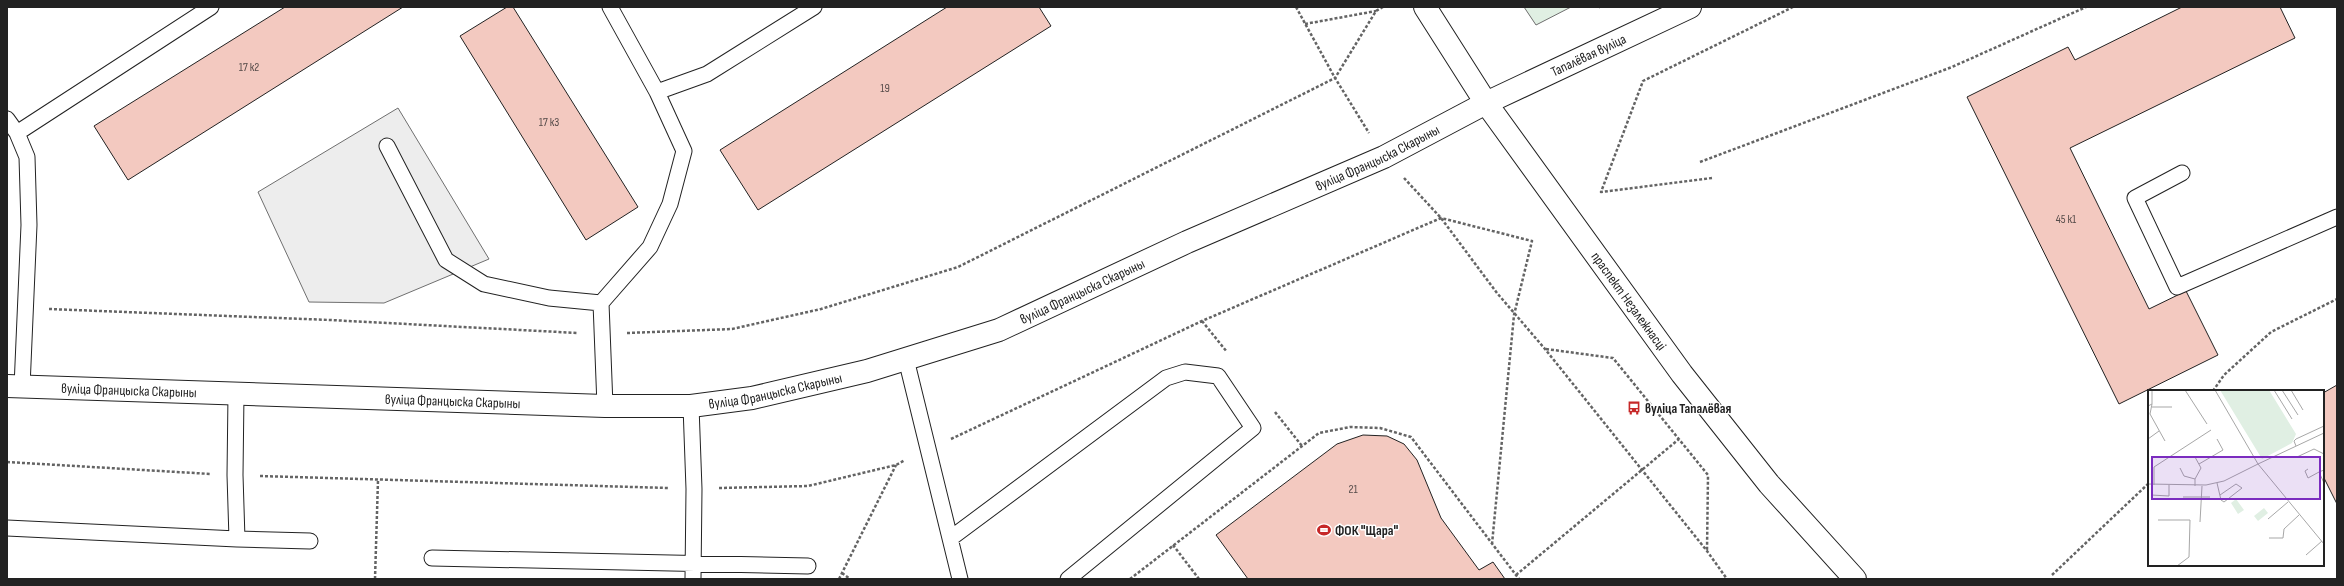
<svg xmlns="http://www.w3.org/2000/svg" width="2344" height="586" viewBox="0 0 2344 586" font-family="'Sofia Sans Condensed',sans-serif">
  <style>
    .green { fill: #e0efe3; stroke: #6f6f6f }
    .parking { fill: #ededed; stroke: #6f6f6f }
    .building { fill: #f3c9c0; stroke: #222 }
    .lines { fill: none; stroke-linecap: round; stroke-linejoin: round }
    .service-casing { stroke: #222; stroke-width: 17 }
    .tertiary-casing { stroke: #222; stroke-width: 24 }
    .secondary-casing { stroke: #222; stroke-width: 24 }
    .path { stroke: #646464; stroke-width: 2.5; stroke-dasharray: 3 2; stroke-linecap: butt }
    .service { stroke: #fff; stroke-width: 15 }
    .tertiary { stroke: #fff; stroke-width: 22 }
    .secondary { stroke: #fff; stroke-width: 22 }
    .labels { text-anchor: middle; stroke-width: 3; stroke-linejoin: round; paint-order: stroke }
    .number-label { font-size: 12px; fill: #564c4a }
    .street-label { font-size: 14px; fill: #222; stroke: #fff }
    .poi-label { font-size: 14px; font-weight: bold; fill: #222; stroke: #fff; text-anchor: start }
    .inset-road { fill: none; stroke: #a7a7a7; stroke-width: 1 }
    .view { fill: #7b2cbf; fill-opacity: 0.15; stroke: #7b2cbf; stroke-width: 2 }
    .inset-edge { fill: none; stroke: #222; stroke-width: 2 }
  </style>
  <rect width="100%" height="100%" fill="#fff"/>
  <path class="green" d="M1524,7H1571L1536,25Z"/>
  <path class="parking" d="M398,108L489,259L384,303L309,302L258,192Z"/>
  <path class="building" d="M285,7H403L128,180L94,126Z
    M507,7H513L638,207L586,240L460,36Z
    M947,7H1039L1051,26L758,210L720,150Z
    M2182,7H2280L2295,38L2070,148L2149,309L2186,291L2218,355L2119,404L1967,97L2068,47L2075,60Z
    M2337,385V504L2323,476V393Z
    M1363,435L1387,436L1404,444L1417,460L1441,518L1479,570L1493,562L1505,579H1248L1216,535L1337,444Z"/>
  <g class="lines">
    <g class="service-casing">
      <path id="service" d="M657,92L707,74L814,7
        M7,119L17,133
        M387,146L446,260L484,284L549,298L601,303
        M2182,173L2135,198L2177,287L2337,217
        M906,359L960,579
        M22,387L29,225L27,157L17,133L211,7
        M605,406L601,303L650,247L670,204L684,151L657,92L610,7
        M691,406L694,489L693,579
        M7,528L237,539L235,475L236,394
        M951,538L1166,378L1185,372L1218,376L1253,428L1068,579
        M237,539L310,541
        M432,558L808,566"/>
    </g>
    <g class="tertiary-casing">
      <g id="tertiary">
        <path id="s1" d="M7,386L605,406H691L752,398L867,371L999,330L1187,242L1384,157L1486,103"/>
      </g>
    </g>
    <g class="secondary-casing">
      <g id="secondary">
        <path id="s2" d="M1425,7L1486,103L1682,374L1769,484L1855,579"/>
        <path id="s3" d="M1486,103L1690,7"/>
      </g>
    </g>
    <path class="path" d="M1296,7L1335,78L1369,133
      M1599,7H1600
      M1305,24L1376,11
      M1700,162L1952,67L2086,7
      M1404,178L1441,218L1497,293L1545,349L1707,551L1727,579
      M1712,178L1601,192L1643,81L1793,7
      M49,309L330,320L578,333
      M1202,321L1227,352
      M627,333L732,329L821,309L958,267L1335,78L1376,11L1383,7
      M1546,349L1613,358L1708,475L1707,551
      M2213,391L2224,375L2271,332L2337,299
      M1275,412L1302,446
      M951,439L1202,321L1441,218L1532,241L1514,315L1492,544
      M7,462L211,474
      M260,476L668,488
      M719,488L808,486L896,465L905,460
      M1173,545L1199,579
      M842,573L850,579
      M1516,575L1679,439
      M2052,575L2149,483
      M375,579L378,480
      M839,579L896,465
      M1130,579L1319,433L1350,427L1380,428L1411,437L1519,579"/>
    <use href="#service" class="service"/>
    <use href="#tertiary" class="tertiary"/>
    <use href="#secondary" class="secondary"/>
  </g>
  <defs>
    <g id="bus-bare" transform="scale(1.08)"><path d="M-5-6H5V4H4V6H2V4H-2V6H-4V4H-5ZM-3.5-4V0h7V-4ZM-3.5 1.2v1.5H-2V1.2ZM2 1.2v1.5H3.5V1.2Z" fill="#c62828" stroke="#fff" stroke-width="2.5" paint-order="stroke"/></g>
    <g id="stadium-bare" transform="scale(1.08)"><path d="M0-5a6.5 5 0 1 0 0 10a6.5 5 0 1 0 0-10ZM-3.5-1.8h7v3.6h-7Z" fill="#c62828" stroke="#fff" stroke-width="2.5" paint-order="stroke"/></g>
  </defs>
  <g fill-rule="evenodd">
    <use href="#bus-bare" x="1634" y="408"/>
    <use href="#stadium-bare" x="1324" y="530"/>
  </g>
  <g class="labels">
    <g class="number-label">
      <text x="249" y="71">17 к2</text>
      <text x="885" y="92">19</text>
      <text x="549" y="126">17 к3</text>
      <text x="2066" y="223">45 к1</text>
      <text x="1353" y="493">21</text>
    </g>
    <g class="street-label">
      <text dy="5" stroke="none"><textPath href="#s3" startOffset="113">Тапалёвая вуліца</textPath></text>
      <text dy="5" stroke="none"><textPath href="#s1" startOffset="1418">вуліца Францыска Скарыны</textPath></text>
      <text dy="5" stroke="none"><textPath href="#s1" startOffset="1094">вуліца Францыска Скарыны</textPath></text>
      <text dy="5" stroke="none"><textPath href="#s2" startOffset="358">праспект Незалежнасці</textPath></text>
      <text dy="5" stroke="none"><textPath href="#s1" startOffset="122">вуліца Францыска Скарыны</textPath></text>
      <text dy="5" stroke="none"><textPath href="#s1" startOffset="770">вуліца Францыска Скарыны</textPath></text>
      <text dy="5" stroke="none"><textPath href="#s1" startOffset="446">вуліца Францыска Скарыны</textPath></text>
    </g>
    <g class="poi-label">
      <text x="1645" y="413">вуліца Тапалёвая</text>
      <text x="1335" y="535">ФОК "Щара"</text>
    </g>
  </g>
  <g transform="translate(2148 390)">
    <rect width="176" height="176" fill="#fff"/>
    <path d="M72,0H121L148,44L144,53L114,69ZM88,109L96,120L90,124L83,113ZM116,118L120,123L110,131L106,126Z" fill="#e0efe3"/>
    <path class="inset-road" d="M18,0H37L59,34M67,0L110,74L176,154M126,0L144,29M134,0L150,25M143,0L155,20M4,14L2,24L17,51M0,16L4,14V0M4,17H24M0,49L11,41M148,56L146,51L148,49L176,36M47,67L53,78L47,89V96M149,67L166,59L176,64M51,74L75,60L69,49M110,74L176,43M32,78L36,86L47,89M160,79L157,81L160,88L171,82M176,80L171,82L176,93M69,93L73,110L76,112L94,98L88,94L72,105M0,94L58,95L76,91L110,74M6,95V77L63,40M3,105L21,106V95M35,107H62M120,129L140,112M10,130H42L41,167L29,176M52,132L54,96M121,148H135L136,139L151,125M158,165L174,151"/>
    <path class="view" d="M4,67H172V109H4Z"/>
    <rect width="176" height="176" class="inset-edge"/>
  </g>
  <rect width="2344" height="586" fill="none" stroke="#222222" stroke-width="16"/>
</svg>
